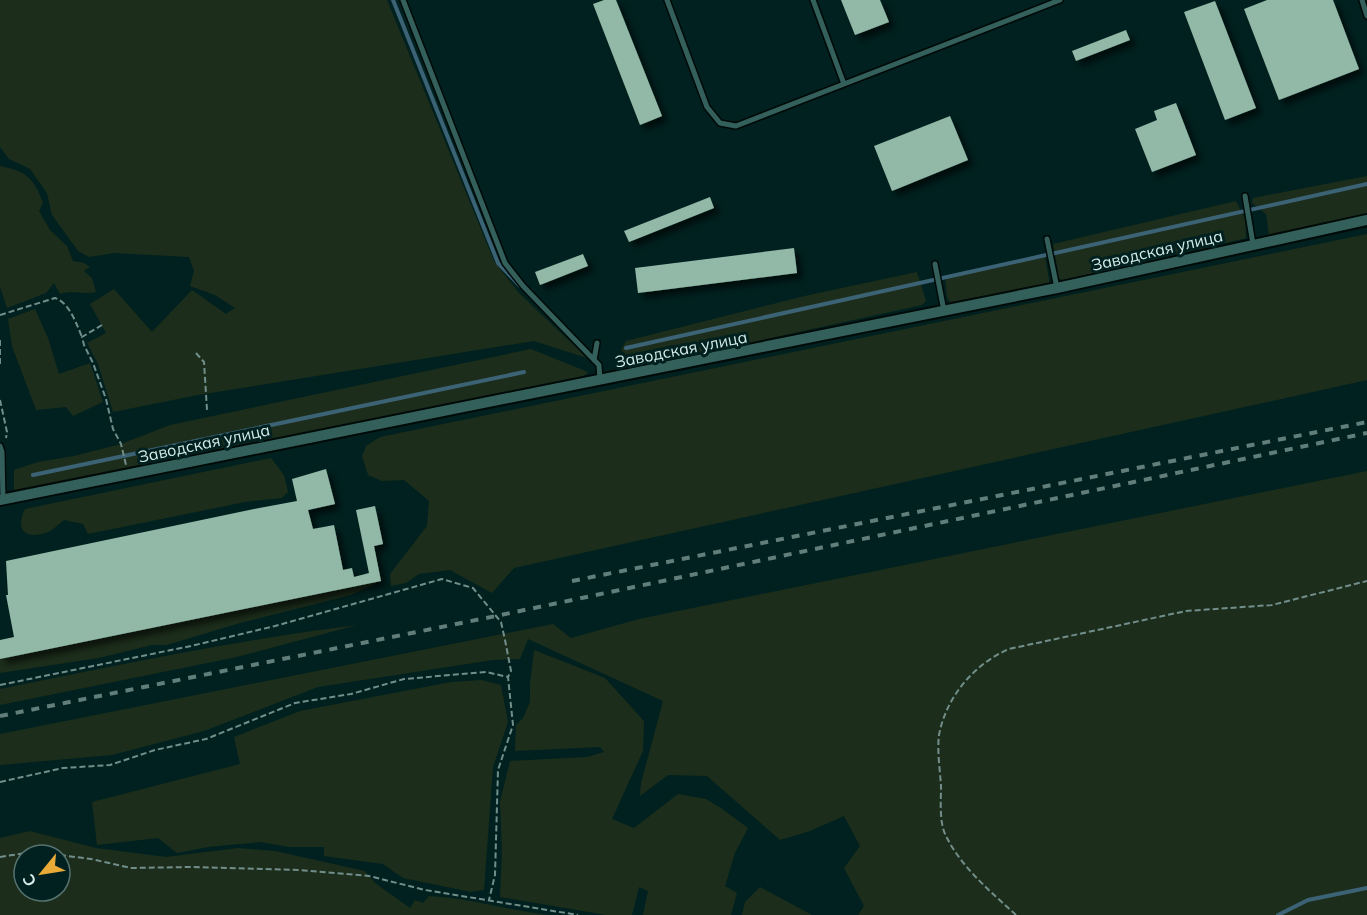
<svg xmlns="http://www.w3.org/2000/svg" width="1367" height="915" viewBox="0 0 1367 915" font-family="Mulish,sans-serif">
  <style>
    .green { fill: #1c2e1b; fill-rule: evenodd }
    .lines { fill: none; stroke-linecap: round; stroke-linejoin: round }
    .stream { stroke: #3c6275; stroke-width: 4 }
    .building { fill: #92b9a7; filter: url(#shadow) }
    .lane-casing { stroke: #000a08; stroke-width: 8 }
    .street-casing { stroke: #000a08; stroke-width: 14 }
    .path { stroke: #728e8b; stroke-width: 2; stroke-dasharray: 6 3; stroke-linecap: butt }
    .lane { stroke: #34605b; stroke-width: 5 }
    .street { stroke: #34605b; stroke-width: 10 }
    .rail { stroke: #617e7b; stroke-width: 4; stroke-dasharray: 8 8; stroke-linecap: butt }
    .labels { text-anchor: middle; stroke-width: 6; stroke-linejoin: round; paint-order: stroke }
    .street-label { font-size: 16px; fill: #d4ebe8; stroke: #00211f }
  </style>
  <defs>
    <filter id="shadow"><feDropShadow dx="5.5" dy="5.5" stdDeviation="3" flood-color="#0009"/></filter>
  </defs>
  <rect width="100%" height="100%" fill="#00211f"/>
  <path class="green" d="M0,0H387L494,261L518,292L587,358L534,341L198,395L113,412L98,364L87,343L106,333L90,304L114,289L152,332L192,290L226,314L235,308L215,295L190,286L194,271L189,257L114,253L89,257L78,251L52,215L47,193L30,169L9,159L0,147Z
    M0,166C25,171 34,177 43,203L39,211L50,230L67,246L73,261L84,263L90,267L84,271L92,278L96,292C83,295 73,290 60,294L54,283L46,293L7,308L0,287Z
    M1367,176V215L1269,236L1266,214L1252,203L1253,198Z
    M1236,201L1245,219L1246,238L1065,282L1059,278L1053,244Z
    M1367,234V380L514,568L492,593L450,570L419,574L406,583L391,586L390,574L427,526L429,501L404,480L382,481L368,475L362,456L366,446L380,437Z
    M1045,257L1050,285L950,302L947,297L945,278Z
    M917,272L926,301L922,305L685,357L673,345L627,355L621,350L626,341L809,295Z
    M35,309L48,338L59,374L90,363L103,402L73,416L66,407L36,410L12,346L8,319Z
    M531,349L588,372L584,376L14,492V470L38,462L74,456L121,444L170,425Z
    M271,458L284,475L288,492L282,498L245,502L88,534L83,524L64,520C59,524 53,530 48,532C27,540 14,531 25,509Z
    M1367,471V915H858L864,906L844,868L860,846L844,816L810,831L780,840L707,776L668,775L640,796L641,783L663,701L528,639L520,659L493,660L318,687L204,731L112,755L0,765V734L553,624L571,638L639,619Z
    M381,581L351,595L240,623L167,645H152L99,658L0,673V659Z
    M357,625L237,657L0,705V689C119,665 237,640 357,625Z
    M534,650L605,678L644,721L643,751L612,819L634,828L678,794L706,799L721,808L748,828L735,853L725,886L737,893L731,915H643L648,891L639,887L632,915H606L500,897L502,852L500,802L510,761L587,757L604,752L600,747L515,751L516,725L523,718L530,702V684Z
    M482,680L501,685L508,722L493,767L484,890L471,892L403,878L383,864L324,856V847H289L260,842L208,847L177,853L158,838L97,845L92,802L240,764L234,737L300,711L451,682Z
    M30,831L96,848L166,857L238,848L275,851L365,871L375,883L410,908L415,900L423,903L429,896C469,898 508,910 548,915H0V838ZM24,855H60V891H24Z
    M760,887L812,915H742L745,902Z"/>
  <g class="lines">
    <path class="stream" d="M393,0L498,263L520,286
      M626,348L1367,184
      M33,475L524,372
      M1278,915L1308,900L1367,888"/>
  </g>
  <path class="building" d="M604,0H616L662,116L640,125L593,4Z
    M841,0H880L889,22L855,35Z
    M1267,0H1333L1359,69L1279,100L1244,9Z
    M1215,1L1256,108L1225,120L1184,12Z
    M1126,30L1130,40L1076,61L1072,51Z
    M1176,103L1196,155L1152,172L1135,129L1157,120L1154,111Z
    M950,116L968,160L892,191L874,146Z
    M710,197L714,208L629,242L624,231Z
    M794,248L797,273L638,293L635,268Z
    M583,254L588,266L540,285L535,272Z
    M326,469L335,504L308,510L313,529L334,525L343,570L352,568L354,577L369,573L356,510L375,506L383,544L374,546L381,581L0,659V640L14,637L6,595H8L6,561L254,509L297,501L292,479Z"/>
  <g class="lines">
    <g class="lane-casing">
      <path id="lane" d="M403,0L505,263L523,286L599,365L600,380
        M667,0L707,107L720,123L736,126L1060,0
        M813,0L844,84
        M1362,0L1367,16
        M1245,196L1253,244
        M1047,239L1057,288
        M935,264L944,311
        M594,360L597,343
        M0,446L2,452L3,500"/>
    </g>
    <g class="street-casing">
      <path id="street" d="M0,500L1057,288L1367,220"/>
    </g>
    <path class="path" d="M0,315L55,298C69,302 77,325 82,337
      M102,325L82,337L84,345L93,363L106,399L113,429L121,444L126,465
      M0,340V364
      M196,353L204,362L207,410
      M0,400L7,432L6,438
      M0,685L191,646L275,626L442,579L473,588L496,616L501,622L505,640L511,671L508,677
      M0,782L63,768L110,765L155,750L206,739L295,703L351,694L404,679L486,672L508,677L513,725L498,770L495,875L489,900
      M60,855L91,859L131,868L190,867L298,870L369,876L425,890L578,915
      M0,857L32,852L56,855
      M1016,915C991,892 961,867 946,836C939,823 941,801 941,786C940,770 937,751 939,735C946,697 974,664 1009,649L1186,611L1272,605L1367,581"/>
    <use href="#lane" class="lane"/>
    <use href="#street" class="street"/>
    <path class="rail" d="M572,581L1367,422
      M0,716L496,616L1367,433"/>
  </g>
  <g class="labels">
    <g class="street-label">
      <text transform="translate(1157 250) rotate(-13)" y="6">Заводская улица</text>
      <text transform="translate(681 349) rotate(-11)" y="6">Заводская улица</text>
      <text transform="translate(204 443) rotate(-12)" y="6">Заводская улица</text>
    </g>
  </g>
  <g transform="translate(42 873) rotate(240)"><circle r="28" fill="#00211f" stroke="#55726f" stroke-width="1.5"/>
  <path d="M0-4.5L10 22L0 15L-10 22Z" fill="#e9aa38"/>
  <text y="-9" font-size="16" font-weight="bold" text-anchor="middle" fill="#d4ebe8">С</text>
  </g>
</svg>
